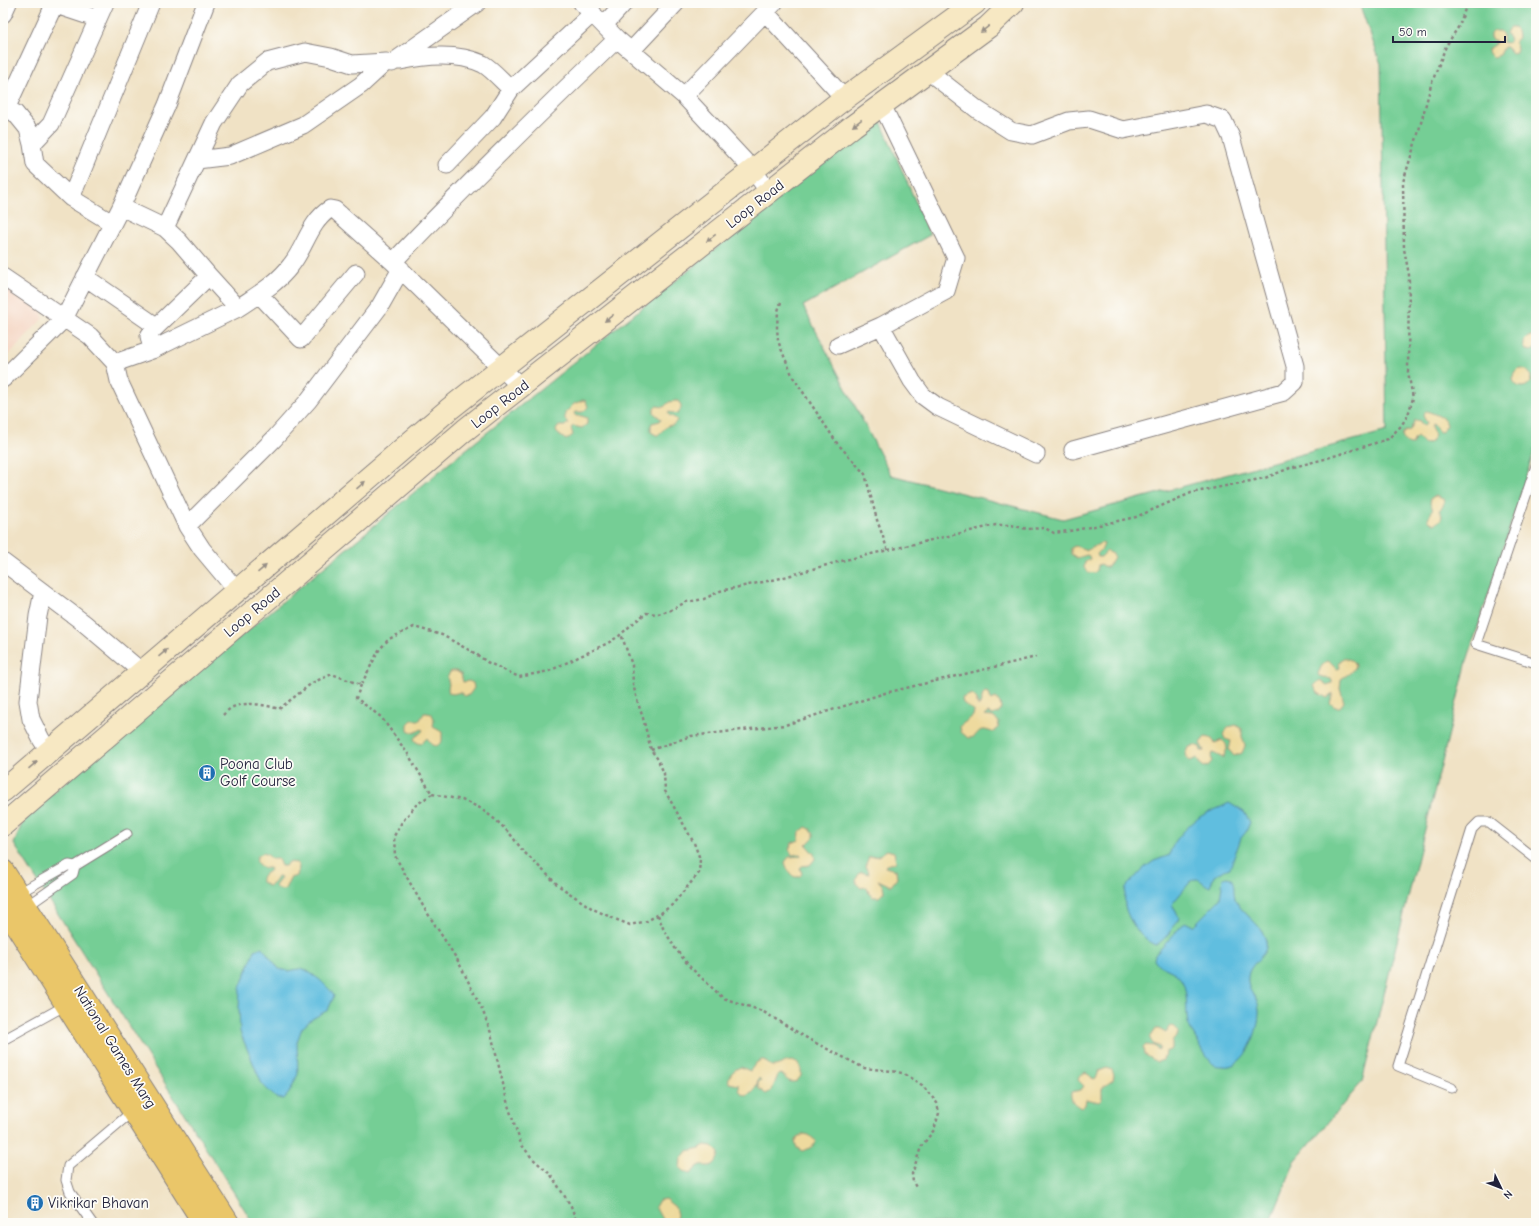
<svg xmlns="http://www.w3.org/2000/svg" width="1539" height="1226" viewBox="0 0 1539 1226" font-family="'Comic Neue',sans-serif">
  <style>
    .built { fill: #f4d3c0 }
    .green { fill: #75ce95; stroke: #4c7868 }
    .sand { fill: #eeda9e; stroke: #887e6c }
    .water { fill: #61bedf; stroke: #42708d }
    .lines { fill: none; stroke-linecap: round; stroke-linejoin: round }
    .service-casing { stroke: #898280; stroke-width: 11 }
    .minor-casing { stroke: #898280; stroke-width: 19 }
    .secondary-casing { stroke: #898280; stroke-width: 24 }
    .primary-casing { stroke: #898280; stroke-width: 24 }
    .path { stroke: #898280; stroke-width: 2.5; stroke-dasharray: 3 3; stroke-linecap: butt }
    .service { stroke: #fff; stroke-width: 9 }
    .minor { stroke: #fff; stroke-width: 17 }
    .secondary { stroke: #f7e8c3; stroke-width: 22 }
    .primary { stroke: #eac669; stroke-width: 22 }
    .oneway { fill: #978f86 }
    .labels { text-anchor: middle; stroke-width: 3.5; stroke-linejoin: round; paint-order: stroke }
    .street-label { font-size: 15px; fill: #22223b; stroke: #fdfcf7 }
    .poi-label { font-size: 15px; fill: #22223b; stroke: #fdfcf7; text-anchor: start }
  </style>
  <rect width="100%" height="100%" fill="#fdfcf7"/>
  <filter id="ink" filterUnits="userSpaceOnUse"><feTurbulence type="fractalNoise" baseFrequency=".025" numOctaves="2"/><feDisplacementMap in="SourceGraphic" scale="8" xChannelSelector="R" yChannelSelector="G"/><feConvolveMatrix kernelMatrix="1 2 1 2 8 2 1 2 1" color-interpolation-filters="sRGB"/></filter>
  <filter id="wash" filterUnits="userSpaceOnUse"><feTurbulence type="fractalNoise" baseFrequency=".012" numOctaves="4" result="noise"/><feDisplacementMap in="SourceGraphic" scale="16" xChannelSelector="R" yChannelSelector="G"/><feGaussianBlur stdDeviation="0.9" result="paint"/><feColorMatrix in="noise" values="0 0 0 0 0 0 0 0 0 0 0 0 0 0 0 0 0 1.4 0 .05"/><feComposite in="paint" operator="in"/></filter>
  <g filter="url(#wash)">
    <rect width="100%" height="100%" fill="#f0e2c5"/>
    <path class="built" d="M3,286L42,311L43,318L3,361Z"/>
    <path class="green" d="M1359,3H1536V445L1467,661L1362,1082L1295,1161L1270,1223H253L14,844L21,826L33,809L453,460L879,117L930,235L803,306L891,475L1063,519L1387,431L1381,64Z"/>
    <path class="sand" d="M1509,28H1514L1517,31L1518,37L1515,41L1517,48L1516,52L1512,53L1507,47H1504L1500,55L1494,57C1490,56 1488,53 1488,49L1495,45L1496,41L1491,38V34L1494,31H1500L1503,35L1502,42L1506,43L1510,42V40L1506,33Z
      M1536,330C1536,338 1538,346 1532,351L1526,350L1524,347C1523,339 1527,337 1534,335Z
      M1513 378a9 9 0 1 1 18 0a9 9 0 1 1-18 0Z
      M583,400L586,401L588,407L583,412H575L574,414L576,416H582L587,418V424L582,428L573,426L571,428L573,435L566,440L557,433L556,430L559,426H565L568,423L565,420V413L574,404Z
      M675,401H678L681,405V408L678,414L669,412L668,413L669,415L675,418L677,420C674,426 672,425 667,426L658,435H656L651,432V425L652,423L660,421L661,419L654,413V408L656,406L664,407L669,402Z
      M1426,411C1428,411 1442,417 1444,419C1446,421 1446,423 1447,425L1443,431L1440,432L1438,431L1434,425L1432,424L1431,428L1435,435L1431,442L1425,444L1417,436L1415,438L1412,445C1406,445 1403,440 1402,435L1404,432L1410,430L1415,420L1420,421L1422,425L1425,426L1427,423L1423,416Z
      M1435,496L1443,499C1445,504 1443,507 1439,510L1442,516C1441,520 1439,522 1434,524L1429,521L1428,518C1431,513 1435,509 1430,504L1431,498Z
      M1101,543L1104,544L1102,549L1097,554L1098,557H1101L1107,551L1113,554L1114,557L1108,567H1105L1101,564L1098,565L1097,570L1094,573L1088,572L1084,568L1085,562L1090,559L1089,556L1087,555L1077,558L1071,554V548L1075,546L1087,550Z
      M1343,659C1349,658 1355,661 1355,667L1350,673L1341,679L1340,689L1344,702L1340,707H1335L1330,703L1333,694L1327,698L1318,693L1314,686L1320,680L1327,685L1332,683V681L1331,679L1319,676L1318,674L1321,667L1326,661C1332,662 1333,668 1338,669L1340,668L1339,663Z
      M451,671H456L461,674L463,682L469,681L473,683L474,688L469,695L464,696L461,692L453,694L449,693L448,689L449,684L447,677Z
      M985,692L989,693L991,700L996,698L1000,703L1001,709L998,713L992,715L988,713L984,716L993,717L999,722L998,728L992,732C974,725 981,738 968,738L961,732L960,726L973,716L974,711L963,703L962,698L972,694L977,699V705H980L983,694Z
      M424,713H427L432,714L434,719L433,727L442,732V741L437,746L432,745L427,738L421,744L416,742L414,739C416,735 420,735 423,730L422,729L414,733L408,730V724L412,720H420Z
      M1236,725L1242,729V737L1245,746L1242,753L1234,756L1229,750L1231,741L1225,739L1223,734L1229,727Z
      M1205,737L1211,738L1215,743L1222,740L1226,744L1227,749L1223,758L1213,753L1211,755L1212,761L1208,766L1204,767L1199,763L1197,758L1190,761L1187,759L1185,754L1188,748L1194,745L1200,747L1201,751H1204L1200,743Z
      M806,827C811,829 815,832 814,837L806,845L814,854L815,859L810,865L802,866L800,868L802,874C794,883 787,870 785,862L789,857L801,856L800,854L792,855L789,849L792,843L799,840L800,832Z
      M887,850L894,852L896,861L894,863L886,865L885,867L896,870L897,878L891,886L878,880L883,886L884,892L879,897H873L869,894L867,887L861,888C854,883 855,878 861,872L869,874L865,866L869,857L878,856Z
      M262,853L268,855L271,859H278L281,866H285L289,862L297,863L299,867L297,876L290,878L285,889L282,890L277,889L275,886L281,878L279,877H277C274,882 273,884 268,886L262,882C261,874 266,874 270,870L269,868C262,869 255,864 257,857Z
      M1171,1026C1176,1026 1178,1030 1178,1034L1172,1042V1049L1165,1052L1163,1060L1157,1062L1144,1054L1143,1048L1146,1045L1154,1046L1159,1050L1160,1049L1159,1046C1154,1046 1151,1042 1150,1038L1156,1029H1159L1166,1033Z
      M761,1060H764C766,1062 769,1065 772,1066C782,1067 790,1054 801,1067V1076L797,1081C789,1084 787,1079 781,1074L778,1075L772,1090L766,1094L758,1088V1083L761,1080L759,1078L754,1091L747,1096C740,1094 739,1092 739,1085L729,1083C727,1076 734,1069 741,1067L750,1071L756,1063Z
      M1107,1068L1112,1070L1114,1075L1113,1080L1102,1088V1099L1099,1102L1086,1099L1085,1105L1081,1108C1074,1104 1070,1101 1071,1092L1081,1090L1084,1086L1078,1080L1080,1075L1086,1072L1094,1080L1096,1079L1099,1071Z
      M804,1134L809,1135L816,1141L811,1148L802,1151L797,1148L795,1142L798,1137Z
      M705,1145L712,1146L719,1153C718,1159 715,1167 707,1166C703,1166 705,1164 701,1165C697,1166 694,1171 690,1173L683,1171L680,1168L681,1159L687,1151L700,1148Z
      M665,1199L675,1207L677,1215L676,1219C661,1226 662,1217 655,1207L659,1200Z"/>
    <path class="water" d="M1229,803L1244,812L1250,822L1246,832L1241,838L1230,868C1224,869 1220,874 1214,876L1210,887C1202,884 1199,875 1191,881L1172,904L1179,918C1173,928 1166,939 1156,945C1142,939 1128,921 1125,906C1124,900 1125,893 1126,887L1144,868L1154,861L1170,855C1170,842 1193,821 1203,815C1212,810 1221,808 1229,803Z
      M1227,877L1231,878C1236,886 1232,893 1236,901C1243,915 1260,922 1265,938C1272,956 1249,961 1248,977C1246,993 1259,996 1259,1010C1260,1029 1245,1071 1222,1066C1219,1066 1216,1066 1213,1064C1207,1059 1190,1030 1188,1023C1185,1009 1189,995 1182,981C1175,968 1161,970 1154,960L1155,955L1185,922L1193,926L1220,899L1223,878Z
      M262,947L279,969L289,971L298,969L306,970L320,980L331,991L334,996L328,1010L312,1019L302,1028L297,1042L298,1074L289,1093L284,1099L276,1098L262,1084L240,1032L239,1007L240,988L255,950Z"/>
  </g>
  <g filter="url(#ink)">
    <g class="lines">
      <g class="service-casing">
        <path id="service" d="M1536,466L1476,644L1536,663
          M17,894L69,865L75,866L127,834
          M26,907L73,874L75,866
          M3,1040L59,1009
          M1452,1088L1398,1066L1472,829L1479,822H1489L1536,859
          M92,1223L70,1192L66,1180L68,1166L127,1116"/>
      </g>
      <g class="minor-casing">
        <path id="minor" d="M50,3L98,19
          M582,3L617,39L684,96L753,170L769,192
          M765,12L845,99
          M3,14L8,3
          M604,25L624,3
          M631,51L676,3
          M400,61C427,55 457,52 483,64C492,69 503,82 511,89
          M928,71L978,110L1011,131L1032,135L1069,121L1089,119L1123,130L1206,114L1223,120L1231,137L1295,366V382L1284,392L1073,450
          M684,96L774,3
          M3,108L15,113L28,129L32,144L35,164L71,198L112,223
          M6,109L55,3
          M32,144L51,124L105,3
          M197,160L230,156L303,125L361,85L386,62
          M447,165L493,117L511,89L593,13
          M71,198L151,3
          M121,207L165,228L179,241L209,276
          M165,228L214,123L240,84L267,62L305,52L331,57L352,64L386,62L392,63L477,3
          M393,262C466,185 541,112 617,39
          M3,277L90,336L115,363L119,381L187,526L202,549L237,591
          M85,277L156,326
          M259,294L301,339L356,273
          M238,308C257,295 277,284 291,265C305,248 310,221 330,209L335,210L393,262L521,387
          M881,326L912,381L923,396L938,407L1036,454
          M838,345L881,326L946,291L956,258L882,105
          M115,363L152,350L238,308L209,276L152,331L149,336L152,350
          M3,379L64,319L121,207L167,105L206,3
          M187,526L274,439L308,401L380,306L401,269
          M3,562L84,623L142,672
          M43,592L38,616L28,701L31,719L41,739L49,751"/>
      </g>
      <g class="secondary-casing">
        <path id="secondary" d="M3,791L448,410L837,104L975,3
          M3,825L465,430L853,126L988,27L1013,3"/>
      </g>
      <g class="primary-casing">
        <path id="primary" d="M3,871L228,1223
          M3,904L204,1223"/>
      </g>
      <path class="path" d="M781,302L778,311L777,327L778,341L784,356L793,377L837,443L865,474L877,520L888,551
        M361,685L356,698L381,717L408,754L432,794L462,800L480,808L497,821L511,835L523,851L559,886L593,909L615,919L630,925L647,921L661,913L672,905L699,873L700,859L694,843L665,791L664,773L657,758L651,750L643,718L637,700L633,684L632,665L621,634
        M223,715C226,712 230,708 233,707C247,701 265,705 279,709L312,683L332,674L361,685L379,650L389,639L414,627L442,635L476,654L487,662L519,677L549,671L608,643L619,636L631,625L646,613L658,614L671,610L686,602L704,599L720,591L777,579L841,561L996,525H1011L1027,529L1045,528L1054,533L1076,530L1136,517L1191,493L1265,478L1290,468L1321,460L1388,439L1401,426L1408,415L1413,398L1408,372L1409,275L1404,249L1403,182L1418,134L1431,85L1446,46L1459,26L1465,9V3
        M651,750L691,736L785,725L885,693L1036,657
        M432,794L416,805L402,822L394,836L395,856L423,906L458,961L482,1009L491,1033L508,1105L521,1144L532,1158L551,1175L571,1206L577,1223
        M658,915L663,928L675,948L690,967L723,998L762,1011L812,1041L864,1068L892,1071L902,1073L922,1085L937,1103L939,1113L934,1130L921,1147L912,1174L913,1182L917,1189"/>
      <use href="#service" class="service"/>
      <use href="#minor" class="minor"/>
      <use href="#secondary" class="secondary"/>
      <use href="#primary" class="primary"/>
    </g>
    <defs><path id="oneway-solid" d="M-6-.8H1V-3.2L6.5 0L1 3.2V.8H-6Z"/></defs>
    <g class="oneway">
      <use href="#oneway-solid" transform="translate(985 29) rotate(142)"/>
      <use href="#oneway-solid" transform="translate(857 123) rotate(143)"/>
      <use href="#oneway-solid" transform="translate(711 238) rotate(142)"/>
      <use href="#oneway-solid" transform="translate(609 318) rotate(142)"/>
      <use href="#oneway-solid" transform="translate(361 485) rotate(-41)"/>
      <use href="#oneway-solid" transform="translate(262 569) rotate(-41)"/>
      <use href="#oneway-solid" transform="translate(163 653) rotate(-41)"/>
      <use href="#oneway-solid" transform="translate(33 765) rotate(-41)"/>
    </g>
  </g>
  <defs>
    <g id="building-disc" transform="scale(0.9)"><circle r="9.5" fill="#1f6fb2" stroke="#fdfcf7"/><path d="M-4-6H4V6H1V3H-1V6H-4ZM-2.5-4.3h1.7v1.8h-1.7ZM.8-4.3h1.7v1.8H.8ZM-2.5-1h1.7V.8h-1.7ZM.8-1h1.7V.8H.8Z" fill="#fff"/></g>
  </defs>
  <g fill-rule="evenodd">
    <use href="#building-disc" x="207" y="773"/>
    <use href="#building-disc" x="35" y="1203"/>
  </g>
  <g class="labels">
    <g class="street-label">
      <text transform="translate(755 204) rotate(-38)" y="5">Loop Road</text>
      <text transform="translate(500 404) rotate(-38)" y="5">Loop Road</text>
      <text transform="translate(252 612) rotate(-40)" y="5">Loop Road</text>
      <text transform="translate(115 1047) rotate(58)" y="5">National Games Marg</text>
    </g>
    <g class="poi-label">
      <text x="220" y="769">Poona Club<tspan x="220" dy="17">Golf Course</tspan></text>
      <text x="48" y="1208">Vikrikar Bhavan</text>
    </g>
  </g>
  <rect width="1539" height="1226" fill="none" stroke="#fdfcf7" stroke-width="16"/>
  <g transform="translate(1501 1188) rotate(133)" stroke="#fdfcf7" stroke-width="3" paint-order="stroke">
  <path d="M0-3L7 15L0 10L-7 15Z" fill="#22223b"/>
  <text y="-6" font-size="11" font-weight="bold" text-anchor="middle" fill="#22223b">N</text>
  </g>
  <path d="M1393 36v6h112v-6" fill="none" stroke="#22223b" stroke-width="2"/>
  <text x="1399" y="36" font-size="12" fill="#22223b" stroke="#fdfcf7" stroke-width="3" paint-order="stroke">50 m</text>
</svg>
